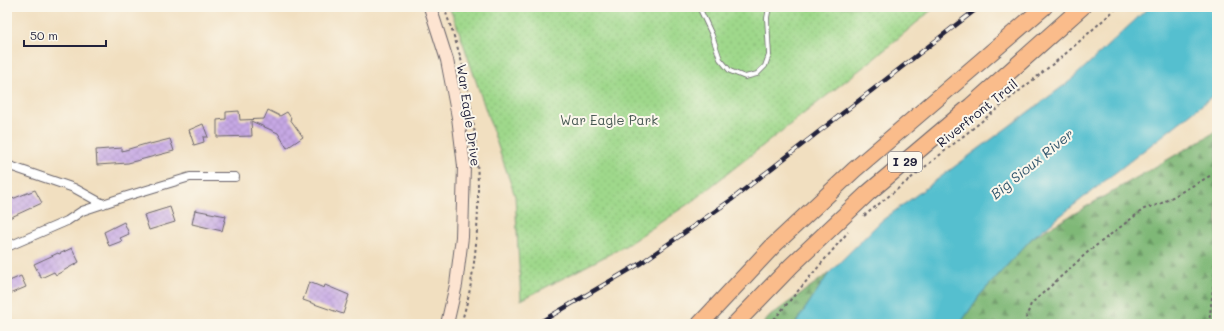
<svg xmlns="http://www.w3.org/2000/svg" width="1224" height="331" viewBox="0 0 1224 331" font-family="Mali,sans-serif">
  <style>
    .grass { fill: url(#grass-dots); stroke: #607d63 }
    .forest { fill: url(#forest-firs); stroke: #506d59 }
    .water { fill: #54bfcf; stroke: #3b7085 }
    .building { fill: url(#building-cross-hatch) }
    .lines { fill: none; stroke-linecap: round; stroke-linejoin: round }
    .lane-casing { stroke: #6a646a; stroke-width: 5.5 }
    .street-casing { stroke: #6a646a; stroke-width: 10 }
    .secondary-casing { stroke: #6a646a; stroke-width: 14 }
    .highway-casing { stroke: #6a646a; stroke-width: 18 }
    .path { stroke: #6a646a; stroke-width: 2; stroke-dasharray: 3 3; stroke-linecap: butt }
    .lane { stroke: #fff; stroke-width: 4 }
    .street { stroke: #fff; stroke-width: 8 }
    .secondary { stroke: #fde4d1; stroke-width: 12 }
    .highway { stroke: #fabc8b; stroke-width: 16 }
    .rail-casing { stroke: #22223b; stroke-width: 4.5 }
    .rail { stroke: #fbf7ec; stroke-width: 3; stroke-dasharray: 9; stroke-linecap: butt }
    .labels { text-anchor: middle; stroke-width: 4; stroke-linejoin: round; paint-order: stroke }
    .shield { fill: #fbf7ec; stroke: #636270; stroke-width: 1 }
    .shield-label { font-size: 12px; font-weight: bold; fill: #22223b }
    .street-label { font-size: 13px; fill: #22223b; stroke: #fbf7ec }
    .park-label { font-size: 13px; fill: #485953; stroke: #fbf7ec }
    .water-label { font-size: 14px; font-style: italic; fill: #34596f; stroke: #fbf7ec }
  </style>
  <defs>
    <pattern id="grass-dots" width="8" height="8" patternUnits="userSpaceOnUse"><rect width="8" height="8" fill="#9fd88b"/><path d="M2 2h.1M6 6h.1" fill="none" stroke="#89b979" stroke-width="1.8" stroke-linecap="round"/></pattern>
    <pattern id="forest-firs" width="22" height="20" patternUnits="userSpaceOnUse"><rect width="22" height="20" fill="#7fb877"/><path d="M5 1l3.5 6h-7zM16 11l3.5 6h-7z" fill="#689563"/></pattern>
    <pattern id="building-cross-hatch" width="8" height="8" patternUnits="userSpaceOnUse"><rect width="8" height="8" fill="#c6a8e4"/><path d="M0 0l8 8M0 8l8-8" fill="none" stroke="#aa90c4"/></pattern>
  </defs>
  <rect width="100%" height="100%" fill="#fbf7ec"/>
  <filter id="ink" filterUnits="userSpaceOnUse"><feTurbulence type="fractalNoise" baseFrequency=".025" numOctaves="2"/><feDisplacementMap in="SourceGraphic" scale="8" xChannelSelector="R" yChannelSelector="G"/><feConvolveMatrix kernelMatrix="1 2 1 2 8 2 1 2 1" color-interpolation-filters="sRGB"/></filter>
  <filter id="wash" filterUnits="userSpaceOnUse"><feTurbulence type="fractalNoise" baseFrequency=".012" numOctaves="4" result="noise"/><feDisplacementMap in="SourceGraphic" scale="16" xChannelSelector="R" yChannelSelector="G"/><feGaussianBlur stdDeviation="0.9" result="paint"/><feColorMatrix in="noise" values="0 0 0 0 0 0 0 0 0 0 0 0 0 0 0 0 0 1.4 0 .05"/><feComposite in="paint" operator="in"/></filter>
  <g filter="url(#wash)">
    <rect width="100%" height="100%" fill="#f1dfc0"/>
    <path class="grass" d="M449,7H935L876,57L691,202L625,246L521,300L515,196L458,28Z"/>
    <path class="forest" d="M1217,131V324H960L980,295L1032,238Z
      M829,273L795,324H763L770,316Z"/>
    <path class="water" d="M1149,7H1217V93L1032,238L980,295L960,324H795L829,273L880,222L1070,81Z"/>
    <g id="blocks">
      <path class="building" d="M268,110L280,116L287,112L291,118L290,119L303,137L287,148L278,133L251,121L252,136L217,137V120L226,119V112L239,111L240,120L264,119Z
        M203,124L208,137H203L204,142L194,145L189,130Z
        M170,139L174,151L128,163L97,165L96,150L122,148V151L149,143L150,144Z
        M35,190L42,203L7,219V201Z
        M170,207L175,222L149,230L144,215Z
        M195,210L226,216L222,231L192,224Z
        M124,222L129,234L120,238L122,241L109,246L104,232Z
        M72,248L79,262L56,275L54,272L41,278L34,264L58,253L59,254Z
        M21,276L26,287L7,295V282Z
        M309,282L324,288L325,285L349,295L343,314L303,300Z"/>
    </g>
  </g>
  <g filter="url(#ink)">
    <use href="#blocks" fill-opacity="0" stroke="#6a646a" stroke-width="1"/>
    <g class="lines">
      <g class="lane-casing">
        <path id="lane" d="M699,7L712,35L720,59L730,71L745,77L757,74L765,66L769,55L767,18L769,7"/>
      </g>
      <g class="street-casing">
        <path id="street" d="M7,165L74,188L103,204
          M7,247L67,221L82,211L127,196L190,177H235"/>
      </g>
      <g class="secondary-casing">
        <path id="secondary" d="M430,7L447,60L458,117L464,166L462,237L456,285L447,324"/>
      </g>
      <g class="highway-casing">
        <path id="highway" d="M700,324L773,246L854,170L1044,7
          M735,324L791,266L868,193L971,106L1082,7"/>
      </g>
      <path class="path" d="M444,7C452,31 461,55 466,80C480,144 482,218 471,283C469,296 465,310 461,324
        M864,216L1064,55L1118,7
        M770,324L848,232
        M1028,324L1026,318L1031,304L1089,251L1144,209L1160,204L1217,172
        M1209,324L1217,253"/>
      <use href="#lane" class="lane"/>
      <use href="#street" class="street"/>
      <use href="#secondary" class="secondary"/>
      <use href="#highway" class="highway"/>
      <g class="rail-casing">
        <path id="rail" d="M537,324L641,263L731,200L979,7"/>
      </g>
      <use href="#rail" class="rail"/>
    </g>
  </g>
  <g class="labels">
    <rect class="shield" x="888" y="152" width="34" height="20" rx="3"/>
    <g class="shield-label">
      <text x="905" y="166">I 29</text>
    </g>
    <g class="street-label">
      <text transform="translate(977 113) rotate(-39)" y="5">Riverfront Trail</text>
      <text transform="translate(469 115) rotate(82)" y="5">War Eagle Drive</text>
    </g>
    <g class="park-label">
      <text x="609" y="125">War Eagle Park</text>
    </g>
    <g class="water-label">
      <text transform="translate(1032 164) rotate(-39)" y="5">Big Sioux River</text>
    </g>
  </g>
  <rect width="1224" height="331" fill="none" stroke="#fbf7ec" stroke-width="24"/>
  <path d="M24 40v6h82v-6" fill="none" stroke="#22223b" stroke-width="2"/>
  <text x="30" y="40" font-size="12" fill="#22223b" stroke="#fbf7ec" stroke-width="3" paint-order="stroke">50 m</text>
</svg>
